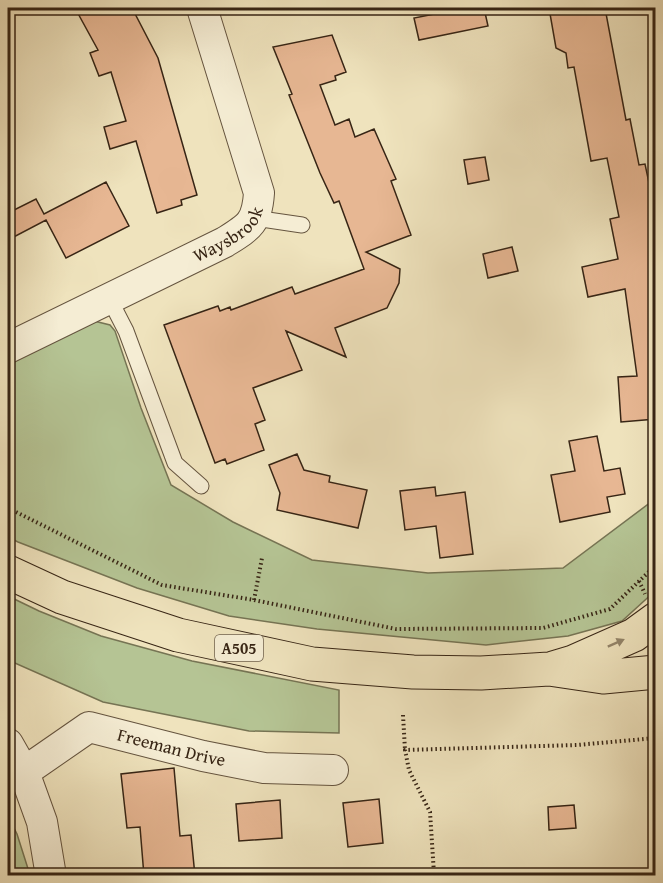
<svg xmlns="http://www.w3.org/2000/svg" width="663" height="883" viewBox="0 0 663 883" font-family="'Gentium Book Plus',serif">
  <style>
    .green { fill: #b5c494; stroke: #767454; stroke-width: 1.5 }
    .building { fill: #e7b793; stroke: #372515; stroke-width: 1.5 }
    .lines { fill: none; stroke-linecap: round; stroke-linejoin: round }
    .lane-casing { stroke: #65543f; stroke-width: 17 }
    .street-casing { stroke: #65543f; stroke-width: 32 }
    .primary-casing { stroke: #372515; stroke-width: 35 }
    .path { stroke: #372515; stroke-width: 4; stroke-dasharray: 1.5 3; stroke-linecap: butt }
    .lane { stroke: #f5edd4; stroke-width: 15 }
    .street { stroke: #f5edd4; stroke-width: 30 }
    .primary { stroke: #efe3bd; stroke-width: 33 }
    .oneway { fill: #938469 }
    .labels { text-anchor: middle; stroke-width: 5; stroke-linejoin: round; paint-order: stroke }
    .shield { fill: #f5edd4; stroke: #70614e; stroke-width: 1.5 }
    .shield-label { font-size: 16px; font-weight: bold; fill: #372515 }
    .street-label { font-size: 18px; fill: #372515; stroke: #f5edd4 }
  </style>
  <rect width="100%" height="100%" fill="#efe3bd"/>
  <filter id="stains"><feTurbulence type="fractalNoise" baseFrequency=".00333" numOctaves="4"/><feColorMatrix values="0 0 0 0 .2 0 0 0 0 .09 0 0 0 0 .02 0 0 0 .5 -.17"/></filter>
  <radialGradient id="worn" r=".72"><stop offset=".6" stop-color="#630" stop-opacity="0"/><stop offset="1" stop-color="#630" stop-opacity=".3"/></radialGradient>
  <path class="green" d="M90,320L110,325L115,331L141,408L171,485L233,522L312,560L428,573L563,568L655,499V591L622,621L568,636L486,645L317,629L229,616L137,588L18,542L8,537V360Z
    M8,596L39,611L101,636L192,661L339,690V733L249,731L103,702L8,660Z
    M8,816L17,834L30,875H8Z"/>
  <path class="building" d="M75,8H132L158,58L197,195L181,200L182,205L157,213L136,141L110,149L104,127L126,121L111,72L99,76L90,53L98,50Z
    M465,8H484L488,26L419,40L414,18Z
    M549,8H605L626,120L630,119L639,165L645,164L656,216V419L621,422L618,377L637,376L625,289L588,297L582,267L618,259L610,219L619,217L607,158L591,161L574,67L568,68L566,53L556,48Z
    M332,35L346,72L335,76L336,80L320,85L335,125L349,119L355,137L374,129L396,179L391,181L411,235L366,252L400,269L399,283L387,308L335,328L346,357L286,331L302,370L253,388L265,420L255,424L264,450L227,464L225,459L215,463L164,325L218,306L220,311L230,307L231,310L292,287L295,294L364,269L339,201L334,203L320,173L289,95L292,94L273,47Z
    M485,157L489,180L468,184L464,160Z
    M106,182L129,226L66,258L46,220L8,240V213L36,199L44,214Z
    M512,247L518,271L488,278L483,254Z
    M597,436L604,471L620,468L625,494L607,497L610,512L560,522L551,475L575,471L569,441Z
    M297,454L304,470L330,476L329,482L367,490L358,528L277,510L280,493L269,465Z
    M435,487L436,496L465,492L473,554L440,558L436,526L405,530L400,491Z
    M174,768L180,836L191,835L195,876H144L140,827L127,828L121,774Z
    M379,799L383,843L348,847L343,803Z
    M280,800L282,838L239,841L236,804Z
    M574,805L576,828L549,830L548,807Z"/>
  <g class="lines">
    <g class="lane-casing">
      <path id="lane" d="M254,218L302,225
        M109,298L126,331L175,463L201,486"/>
    </g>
    <g class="street-casing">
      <g id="street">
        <path id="s1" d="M8,348L225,242C249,227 257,223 259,193L202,8"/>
        <path d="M8,744L24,772L42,822L51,876"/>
        <path id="s2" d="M24,772L89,727L203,756L264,768L333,770"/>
      </g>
    </g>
    <g class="primary-casing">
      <path id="primary" d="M8,572L62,597L178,635L312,664L413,672L481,673L549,669L603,677L656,672
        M553,668L573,662L634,635L656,619"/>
    </g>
    <path class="path" d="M8,508L162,585L254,600L396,629L543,628L610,609L656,565
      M639,581L645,594
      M254,600L262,558
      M403,715L405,750
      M414,876L434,874L430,812L409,770L405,750L577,745L656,738"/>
    <use href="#lane" class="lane"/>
    <use href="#street" class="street"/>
    <use href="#primary" class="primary"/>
  </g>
  <defs><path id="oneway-solid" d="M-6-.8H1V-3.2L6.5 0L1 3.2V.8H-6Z" transform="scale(1.5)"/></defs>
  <use class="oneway" href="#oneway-solid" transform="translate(616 643) rotate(-24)"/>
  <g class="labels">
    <rect class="shield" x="215" y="635" width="48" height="26" rx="4.5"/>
    <g class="shield-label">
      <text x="239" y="654">A505</text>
    </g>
    <g class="street-label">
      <text dy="6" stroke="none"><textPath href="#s1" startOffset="249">Waysbrook</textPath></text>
      <text dy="6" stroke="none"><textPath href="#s2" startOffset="164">Freeman Drive</textPath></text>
    </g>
  </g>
  <rect width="663" height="883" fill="none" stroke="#efe3bd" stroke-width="30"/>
  <rect x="9" y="9" width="645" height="865" fill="none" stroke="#372515" stroke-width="3"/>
  <rect x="15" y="15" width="633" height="853" fill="none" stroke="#372515" stroke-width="1.5"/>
  <rect width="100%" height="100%" filter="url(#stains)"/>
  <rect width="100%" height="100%" fill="url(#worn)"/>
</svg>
